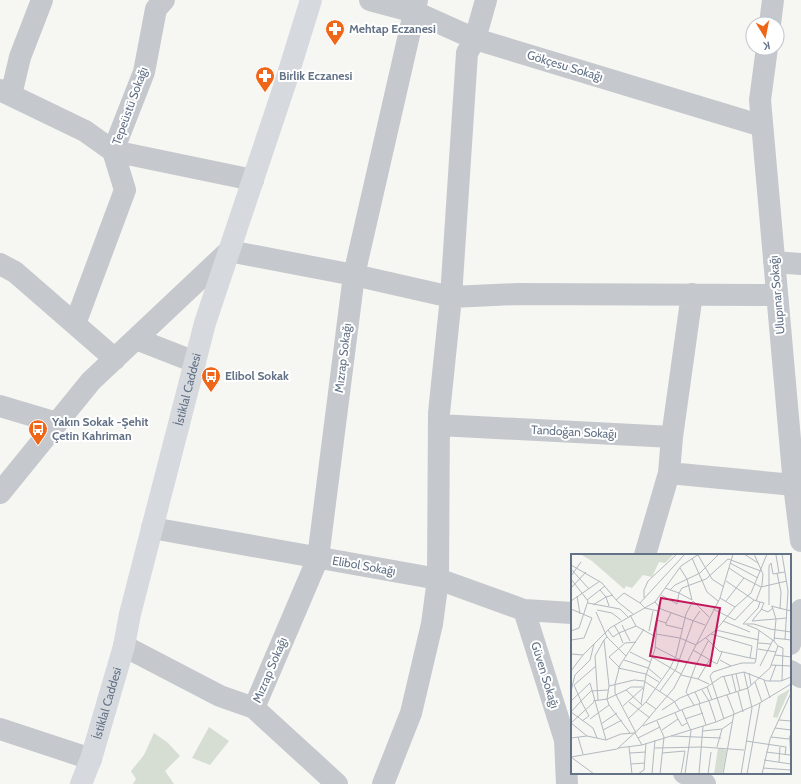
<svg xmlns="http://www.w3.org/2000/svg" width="801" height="784" viewBox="0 0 801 784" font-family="Cabin,sans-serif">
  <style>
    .green { fill: #d6ded3 }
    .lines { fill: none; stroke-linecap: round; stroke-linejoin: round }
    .street { stroke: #c5c8cc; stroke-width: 22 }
    .secondary { stroke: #d6dadf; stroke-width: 22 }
    .labels { text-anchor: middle; stroke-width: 4; stroke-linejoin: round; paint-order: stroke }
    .poi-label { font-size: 12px; font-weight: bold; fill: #637286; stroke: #fff; text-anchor: start }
    .street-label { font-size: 12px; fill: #637286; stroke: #fff }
    .inset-river { fill: none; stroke: #c1cad0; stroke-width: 2 }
    .inset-road { fill: none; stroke: #b2b9c0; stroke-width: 1 }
    .view { fill: #c2185b; fill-opacity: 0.15; stroke: #c2185b; stroke-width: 2 }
    .inset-edge { fill: none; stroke: #637286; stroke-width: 2 }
  </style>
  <rect width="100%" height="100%" fill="#f6f6f2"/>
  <path class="green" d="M209,727L229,741L210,765L192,758Z
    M154,733L168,743L180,756L165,771L174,784H133L136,779L131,771L144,755Z"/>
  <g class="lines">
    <path class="street" d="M370,0L415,12L475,39L762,126
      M770,24L773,0
      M767,48L760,100L794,485L801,541
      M0,90L85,131L113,151L253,180
      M11,95L20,57L42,0
      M774,262L801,264
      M0,264L15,272L115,359
      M75,324L125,190L113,151L144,72L156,9L164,0
      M136,339L195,362
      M0,406L57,423
      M439,425L672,437L669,473
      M672,437L692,294
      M0,493L91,381L229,251L354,275L451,297L518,294L777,295
      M152,528L438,579L524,610L572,613
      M645,555L669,473L794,485
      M524,610L565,740
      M790,644L801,610
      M124,646L220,696L254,708L337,784
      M790,671L801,677
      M254,708L318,558L354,275L417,0
      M0,729L91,759
      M684,773L705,784
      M383,784L411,713L432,624L438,579L439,413L451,297L467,53L475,39L486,0
      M567,784L565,740L572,742"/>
    <path class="secondary" id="s1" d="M81,784L91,759L124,646L130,614L205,323L285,84L311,0"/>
  </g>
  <defs>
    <g id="pharmacy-pin" transform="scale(1)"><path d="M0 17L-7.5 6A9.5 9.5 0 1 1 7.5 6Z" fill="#ef6619" stroke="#fff"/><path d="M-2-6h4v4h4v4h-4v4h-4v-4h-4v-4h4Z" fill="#fff"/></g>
    <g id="bus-pin" transform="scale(1)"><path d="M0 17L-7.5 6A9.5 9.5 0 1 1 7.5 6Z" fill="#ef6619" stroke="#fff"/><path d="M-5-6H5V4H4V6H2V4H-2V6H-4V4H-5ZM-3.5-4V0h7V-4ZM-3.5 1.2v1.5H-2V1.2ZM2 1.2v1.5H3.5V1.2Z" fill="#fff"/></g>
  </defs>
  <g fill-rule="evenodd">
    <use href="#pharmacy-pin" x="335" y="29"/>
    <use href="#pharmacy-pin" x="265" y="76"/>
    <use href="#bus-pin" x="211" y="376"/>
    <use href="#bus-pin" x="38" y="429"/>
  </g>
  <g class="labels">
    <g class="poi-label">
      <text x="349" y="33">Mehtap Eczanesi</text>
      <text x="279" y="80">Birlik Eczanesi</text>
      <text x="225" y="380">Elibol Sokak</text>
      <text x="52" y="426">Yakın Sokak -Şehit<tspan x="52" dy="14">Çetin Kahriman</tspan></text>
    </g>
    <g class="street-label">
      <text transform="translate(565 66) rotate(17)" y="4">Gökçesu Sokağı</text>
      <text transform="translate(130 106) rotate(-70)" y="4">Tepeüstü Sokağı</text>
      <text transform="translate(777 295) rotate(-95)" y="4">Ulupınar Sokağı</text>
      <text transform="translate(343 358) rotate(-83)" y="4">Mızrap Sokağı</text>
      <text dy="4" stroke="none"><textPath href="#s1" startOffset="409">İstiklal Caddesi</textPath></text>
      <text transform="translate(574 432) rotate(3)" y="4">Tandoğan Sokağı</text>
      <text transform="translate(364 566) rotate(10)" y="4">Elibol Sokağı</text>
      <text transform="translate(270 670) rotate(-67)" y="4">Mızrap Sokağı</text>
      <text transform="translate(545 675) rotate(73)" y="4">Güven Sokağı</text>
      <text dy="4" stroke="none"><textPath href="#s1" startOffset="85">İstiklal Caddesi</textPath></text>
    </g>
  </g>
  <g transform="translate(571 554)">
    <rect width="220" height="220" fill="#f6f6f2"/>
    <path d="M9,0H103L94,9L88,8L81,23L72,21L61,34L55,32L53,35L21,7ZM219,135L206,164L202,163L207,142ZM147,194L156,196L151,220H143Z" fill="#d6ded3"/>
    <path class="inset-river" d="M219,185L220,198"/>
    <path class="inset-road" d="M173,0L187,9M183,0L192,20L191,31L185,47M200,0H219M211,0L217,37L214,85M127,1L141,25L153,33M205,1L208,19M121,4L136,38L147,47M159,9L187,24M0,11L31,29L47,48L62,60M109,14L116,25L121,46M158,14L173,24M0,15L18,35M206,19L210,38L209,55M0,22L10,8M0,25L17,47L8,74L0,77M155,27L183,46M0,34L15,18M99,36L104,31L129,19L148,0M90,41L106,50L108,39L94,34M6,42L9,60M73,44V36L77,27L106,0M149,44L164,53M16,46L34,32M45,46L53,39L69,49M121,46L108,39L111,34L135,25L157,5L190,17M0,47L29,27M155,47L173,24L190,33L216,27M84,48L90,55L134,71M17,49L49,55L57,63M22,51L35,43L29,36M198,51V12L200,9L202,20L214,18M38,52L35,43L42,41M200,52L220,57M201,52L205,65L203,87L207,92M0,55L21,64L13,84L0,86M142,55L164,66L183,46L189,48L187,54L172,70H183L199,75L220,78M190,55L197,58L202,54M26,56L41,59L50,66M87,57L74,54L69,49L114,0M59,61L65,72L85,83M86,66L95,69L100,59M152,67L179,78M181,67L216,64M181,67L190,56L193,49L189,48M95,69V71L112,75M51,71L59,87M176,71L186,75L203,87M37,76L42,83L48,79L43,71M145,76L188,86M78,77L82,57M85,80L109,84L125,91M36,83L55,102M135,84L148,97L179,104L181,92L140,80M203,84L220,86M52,89L48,79L65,72M187,89L200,90M126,90L145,76L164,53L180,39L196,0M84,93L115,109M187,95L205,98M122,96L146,110L151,98M59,98L79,108M0,100L12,101M204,101L220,103M81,103L110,120M179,104L185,105L188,76M53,106L77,114L90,125M149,106L160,112L171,109H184L185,105M200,111L220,112M25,112L3,131L10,147L20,137L37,136M189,112L202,86M48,113L38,103L54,89L65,88M47,114L75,120L88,128M0,117L12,101L39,74L84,48L110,12L128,0M178,119L180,131M165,120L169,137M110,121L127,125L139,105M161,121L165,138M153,123L159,140M127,125L138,130M193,126L199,144M199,127L205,111M184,128L191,148M38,132L63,126L73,127L103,147L109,157M136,133L141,146M55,136L60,133H72M131,136L138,147M0,137L4,121L19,106L23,90M89,137L105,115L122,67L129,57M124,138L129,149M167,138L172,158M27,146L24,102L33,86M0,147L19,129L35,186M22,147L36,145L38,132L33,86L36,83L25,58M138,147L145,168M58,148L79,164M75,148L85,155M70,150L75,121L84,95L87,58L89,53M128,150L135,171M123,151L115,138L124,113L137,87M52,152L72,134M91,156L109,144L136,133L150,123L173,118L196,127H210L220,123M111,156L120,177L114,220M0,158L10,147L18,162L11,167M0,158L22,174L26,184M58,164L75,148L99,114L105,102L115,60L122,47L138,63M19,165L38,151M107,165L111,172L116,169M114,165L132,159M153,165L139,122L142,118L160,112M208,166L220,167M86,167L93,183L89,220M30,170L46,159M72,172L115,154L177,134L199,114L207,92L212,94L211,127M204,174L220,176M32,176L51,166M91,176L107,165L104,159M132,177L151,175M59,179L38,151L36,145L55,136L71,151M65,179L44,139V130L49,111L73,75M16,182L0,169L23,148M100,182L150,184M7,183L12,200M200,183L218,185L220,179M0,184L16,182L35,186L50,180L64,179L71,191M67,184L89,173M175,187L215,193L214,201M58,193L61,220M146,193L151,175L161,168M47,194L71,191L145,168L187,150L220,130M84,194L131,193L173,196M195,198L219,201M59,199L75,198M91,199L114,197L110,220M0,203L46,195L70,173L103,134L149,44L162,0M0,203L23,220M193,206L220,210M208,208L209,193M60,210L74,209M192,214L220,216M67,220L73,216L75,189M81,220L84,186M128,220L132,172M137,220L140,198M152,220L163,159L156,141M170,220L181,154L173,118M176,220L189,149M191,220L199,185L220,139"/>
    <path class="view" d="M90,44L149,54L139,112L79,102Z"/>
    <rect width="220" height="220" class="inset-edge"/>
  </g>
  <g transform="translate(765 36) rotate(170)"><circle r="19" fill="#ffffff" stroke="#c1c7cf"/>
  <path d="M0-3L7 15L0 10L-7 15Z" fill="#ef6619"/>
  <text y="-6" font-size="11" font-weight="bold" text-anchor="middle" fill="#637286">K</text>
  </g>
</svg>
